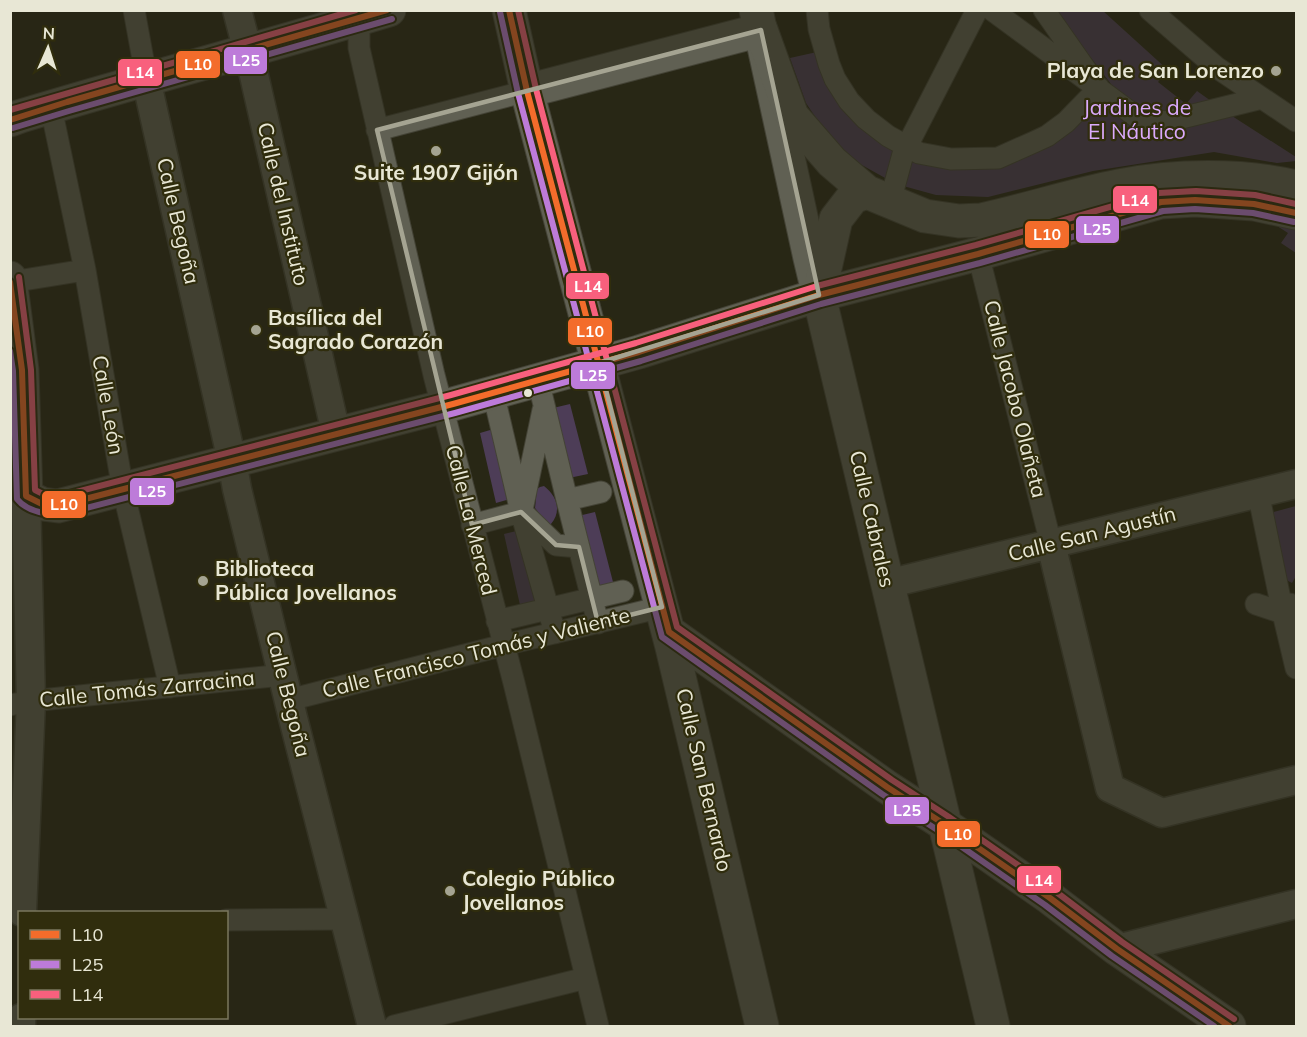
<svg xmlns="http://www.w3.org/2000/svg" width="1307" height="1037" viewBox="0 0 1307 1037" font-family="Mulish,sans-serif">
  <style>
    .green { fill: #4d3d57 }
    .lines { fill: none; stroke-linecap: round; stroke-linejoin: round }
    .pedestrian-casing { stroke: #444336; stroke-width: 23 }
    .minor-casing { stroke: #444336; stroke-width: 31 }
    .tertiary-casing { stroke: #444336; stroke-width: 35 }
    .secondary-casing { stroke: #444336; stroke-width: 35 }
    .pedestrian { stroke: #606053; stroke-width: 21 }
    .minor { stroke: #606053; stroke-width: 28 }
    .tertiary { stroke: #606053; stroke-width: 33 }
    .secondary { stroke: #606053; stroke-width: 33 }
    .bus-1-casing { stroke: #302d0d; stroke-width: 10 }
    .bus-2-casing { stroke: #302d0d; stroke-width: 10 }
    .bus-3-casing { stroke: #302d0d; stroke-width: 10 }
    .bus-1 { stroke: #f36c2b; stroke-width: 6 }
    .bus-2 { stroke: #bd7bd9; stroke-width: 6 }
    .bus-3 { stroke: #f8607d; stroke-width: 6 }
    .marked { fill: none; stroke: #a5a492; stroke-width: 4.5; stroke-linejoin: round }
    .poi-dot { fill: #a5a492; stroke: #302d0d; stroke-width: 2 }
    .bus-dot { fill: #e8e7d5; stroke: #302d0d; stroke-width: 2 }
    .labels { text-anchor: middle; stroke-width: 4.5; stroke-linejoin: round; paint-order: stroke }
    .poi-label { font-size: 21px; font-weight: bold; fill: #e8e7d5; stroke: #302d0d; text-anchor: start }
    .park-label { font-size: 21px; fill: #dbaafc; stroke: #302d0d }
    .street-label { font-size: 21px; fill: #e8e7d5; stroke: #302d0d }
    .line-badge { stroke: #302d0d; stroke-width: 2 }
    .badge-label { font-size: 16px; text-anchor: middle; font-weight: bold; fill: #fff }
  </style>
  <rect width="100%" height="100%" fill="#282715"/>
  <path class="green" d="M1055,11H1103L1168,70L1158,82L1186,104L1197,91L1232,116L1296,157V161L1277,163L1214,152L1093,171L988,197L936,195L896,184L860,164L828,136L806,103L790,58L817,52L844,106L972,168L1105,93L1111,84Z
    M1274,224L1296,225V253L1281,243L1288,233Z
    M570,404L588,474L569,478L553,408Z
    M497,428L514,498L496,503L480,433Z
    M544,486C557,496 562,511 551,524H547L535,508L537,489L540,487Z
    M1296,506V576L1292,583L1277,575L1262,515Z
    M595,512L613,582L594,587L578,516Z
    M521,530L539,600L520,605L504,534Z"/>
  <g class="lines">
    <g class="pedestrian-casing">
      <path id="pedestrian" d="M134,10L144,65
        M359,10V48L434,375L514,683L598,1026
        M817,10L819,29L829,64L835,79L849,101L866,119L888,136L919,153L951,159L998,158L1034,142L1047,136L1066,122L1099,88
        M992,10L1138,118L1165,122L1262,98
        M1044,10L1088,73
        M1150,10L1216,67L1296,121
        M54,122L85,270L123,490L170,687
        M377,130L527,91
        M890,202L903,154L977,10
        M978,254L1051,544
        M11,282L85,270
        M538,380L567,500L598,623
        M493,392L521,512L555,633
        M1258,492L1283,613L1296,611
        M567,500L601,492
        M523,505L543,410
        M522,512L556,545L579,547
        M472,525L521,512
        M1256,604L1283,613L1287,622
        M1290,604L1283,613L1296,668
        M497,621L623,591
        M289,700L504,645L662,607
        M10,705L31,701L283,675
        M226,920L344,919
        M394,1026L586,978"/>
    </g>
    <g class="minor-casing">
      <path id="minor" d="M237,10L253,71L336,433
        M146,79L232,461L237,489L293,718L372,1026
        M1051,544L1110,788L1162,813L1296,780
        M887,584L1296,484
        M22,912L31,701L26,496
        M1117,949L1296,904
        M21,1026V1018"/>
    </g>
    <g class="tertiary-casing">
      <path id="tertiary" d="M756,10L810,258L993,1026
        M527,91L672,647L762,1026
        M669,632L887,787L944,824L1050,898L1117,949L1229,1026"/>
    </g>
    <g class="secondary-casing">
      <path id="secondary" d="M509,10L527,91L761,30L792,116L832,162L867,192L925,216L959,221L981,220C1027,210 1073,195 1119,186C1173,175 1243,174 1296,187
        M10,120L21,116C143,79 266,47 389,10
        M10,278L22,370L26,496L42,504L58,506L453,404L639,352L819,295L978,254L1161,202L1195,200L1254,204L1296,213
        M819,295L836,219L853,197L867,192"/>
    </g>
    <use href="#pedestrian" class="pedestrian"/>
    <use href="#minor" class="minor"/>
    <use href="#tertiary" class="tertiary"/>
    <use href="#secondary" class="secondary"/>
    <g class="bus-1-casing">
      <path id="bus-1" d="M509,10L527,91L669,632L887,787L944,824L1050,898L1117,949L1229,1026
        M10,120L67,102L387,10
        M10,282L22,370L26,496L42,504L58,506L453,404L639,352L819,295L978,254L1161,202L1195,200L1254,204L1296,213"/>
    </g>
    <g class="bus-2-casing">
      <path id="bus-2" d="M500,12L518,93L662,637L882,794L939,831L1045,905L1112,956L1214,1026
        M13,128L69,111L392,19
        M10,351L13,371L17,499C26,511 44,514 59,515L455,413L641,361L821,304L980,263L1163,211L1195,209L1253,213L1294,222"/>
    </g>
    <g class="bus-3-casing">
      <path id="bus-3" d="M518,10L536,89L677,627L892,780L949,817L1055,891L1122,942L1234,1019
        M10,110L356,10
        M19,277L31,370L35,490L45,495L57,497L451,395L636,343L817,286L976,245L1159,193L1196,191L1255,195L1296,204"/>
    </g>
    <use href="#bus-1" class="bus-1"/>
    <use href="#bus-2" class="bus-2"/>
    <use href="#bus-3" class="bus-3"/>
  </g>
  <path d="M0 0H1307V1037H0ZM761,30L819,295L599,363L662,607L598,623L579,547L556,545L521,512L472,525L377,130Z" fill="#282715" fill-opacity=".55" fill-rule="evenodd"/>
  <path class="marked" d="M761,30L819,295L599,363L662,607L598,623L579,547L556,545L521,512L472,525L377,130Z"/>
  <g class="poi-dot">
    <circle cx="1276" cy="71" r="6"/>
    <circle cx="436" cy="151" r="6"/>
    <circle cx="256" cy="330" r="6"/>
    <circle cx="203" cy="581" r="6"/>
    <circle cx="450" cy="891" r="6"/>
  </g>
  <circle class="bus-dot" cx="528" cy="393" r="5"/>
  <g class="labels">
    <g class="poi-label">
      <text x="1264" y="78" text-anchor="end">Playa de San Lorenzo</text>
      <text x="436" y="180" text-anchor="middle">Suite 1907 Gijón</text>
      <text x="268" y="325">Basílica del<tspan x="268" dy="24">Sagrado Corazón</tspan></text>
      <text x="215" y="576">Biblioteca<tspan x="215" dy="24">Pública Jovellanos</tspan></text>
      <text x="462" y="886">Colegio Público<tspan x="462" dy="24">Jovellanos</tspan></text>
    </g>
    <g class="park-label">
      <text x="1137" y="115">Jardines de<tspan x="1137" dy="24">El Náutico</tspan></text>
    </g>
    <g class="street-label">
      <text transform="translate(283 204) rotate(77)" y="7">Calle del Instituto</text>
      <text transform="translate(178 221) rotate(77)" y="7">Calle Begoña</text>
      <text transform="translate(1015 399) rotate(76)" y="7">Calle Jacobo Olañeta</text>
      <text transform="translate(108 405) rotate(80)" y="7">Calle León</text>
      <text transform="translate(872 519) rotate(77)" y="7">Calle Cabrales</text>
      <text transform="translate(471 520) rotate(76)" y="7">Calle La Merced</text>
      <text transform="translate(1092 534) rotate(-14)" y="7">Calle San Agustín</text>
      <text transform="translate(476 653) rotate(-14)" y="7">Calle Francisco Tomás y Valiente</text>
      <text transform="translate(147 689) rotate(-6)" y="7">Calle Tomás Zarracina</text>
      <text transform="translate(288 694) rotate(76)" y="7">Calle Begoña</text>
      <text transform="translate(704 780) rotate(77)" y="7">Calle San Bernardo</text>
    </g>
  </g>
  <g class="line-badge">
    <rect x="223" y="46" width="45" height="29" rx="6" fill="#bd7bd9"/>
    <rect x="175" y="50" width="46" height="29" rx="6" fill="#f36c2b"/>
    <rect x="117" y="58" width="46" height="29" rx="6" fill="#f8607d"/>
    <rect x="1112" y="185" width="46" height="29" rx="6" fill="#f8607d"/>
    <rect x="1075" y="215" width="45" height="29" rx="6" fill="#bd7bd9"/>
    <rect x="1024" y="220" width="46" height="29" rx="6" fill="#f36c2b"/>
    <rect x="565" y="272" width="45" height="28" rx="6" fill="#f8607d"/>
    <rect x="567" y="317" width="46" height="29" rx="6" fill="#f36c2b"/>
    <rect x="570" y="361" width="46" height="29" rx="6" fill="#bd7bd9"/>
    <rect x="129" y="477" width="46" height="29" rx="6" fill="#bd7bd9"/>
    <rect x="41" y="490" width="46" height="29" rx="6" fill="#f36c2b"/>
    <rect x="884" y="796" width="46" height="29" rx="6" fill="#bd7bd9"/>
    <rect x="936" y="820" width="45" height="28" rx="6" fill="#f36c2b"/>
    <rect x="1016" y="865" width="46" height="29" rx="6" fill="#f8607d"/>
  </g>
  <g class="badge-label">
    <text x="246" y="66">L25</text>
    <text x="198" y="70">L10</text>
    <text x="140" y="78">L14</text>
    <text x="1135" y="206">L14</text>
    <text x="1097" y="235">L25</text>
    <text x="1047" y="240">L10</text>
    <text x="588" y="292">L14</text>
    <text x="590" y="337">L10</text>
    <text x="593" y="381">L25</text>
    <text x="152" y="497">L25</text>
    <text x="64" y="510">L10</text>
    <text x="907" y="816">L25</text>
    <text x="958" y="840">L10</text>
    <text x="1039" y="886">L14</text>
  </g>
  <rect width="1307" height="1037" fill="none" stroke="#e8e7d5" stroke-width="24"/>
  <rect x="18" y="911" width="210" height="108" fill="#302d0d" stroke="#7a775d" stroke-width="1.5"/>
  <rect x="30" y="930" width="30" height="9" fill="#f36c2b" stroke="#7a775d" stroke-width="1.5"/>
  <text x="72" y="941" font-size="18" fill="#e8e7d5">L10</text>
  <rect x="30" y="960" width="30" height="9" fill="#bd7bd9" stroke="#7a775d" stroke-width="1.5"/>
  <text x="72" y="971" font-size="18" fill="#e8e7d5">L25</text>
  <rect x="30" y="990" width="30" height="9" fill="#f8607d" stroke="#7a775d" stroke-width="1.5"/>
  <text x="72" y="1001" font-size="18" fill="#e8e7d5">L14</text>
  <g transform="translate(48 48) rotate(3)" stroke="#302d0d" stroke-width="4.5" paint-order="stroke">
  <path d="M0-4.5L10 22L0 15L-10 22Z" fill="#e8e7d5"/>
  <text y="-9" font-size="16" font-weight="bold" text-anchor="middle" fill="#e8e7d5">N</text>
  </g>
</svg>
